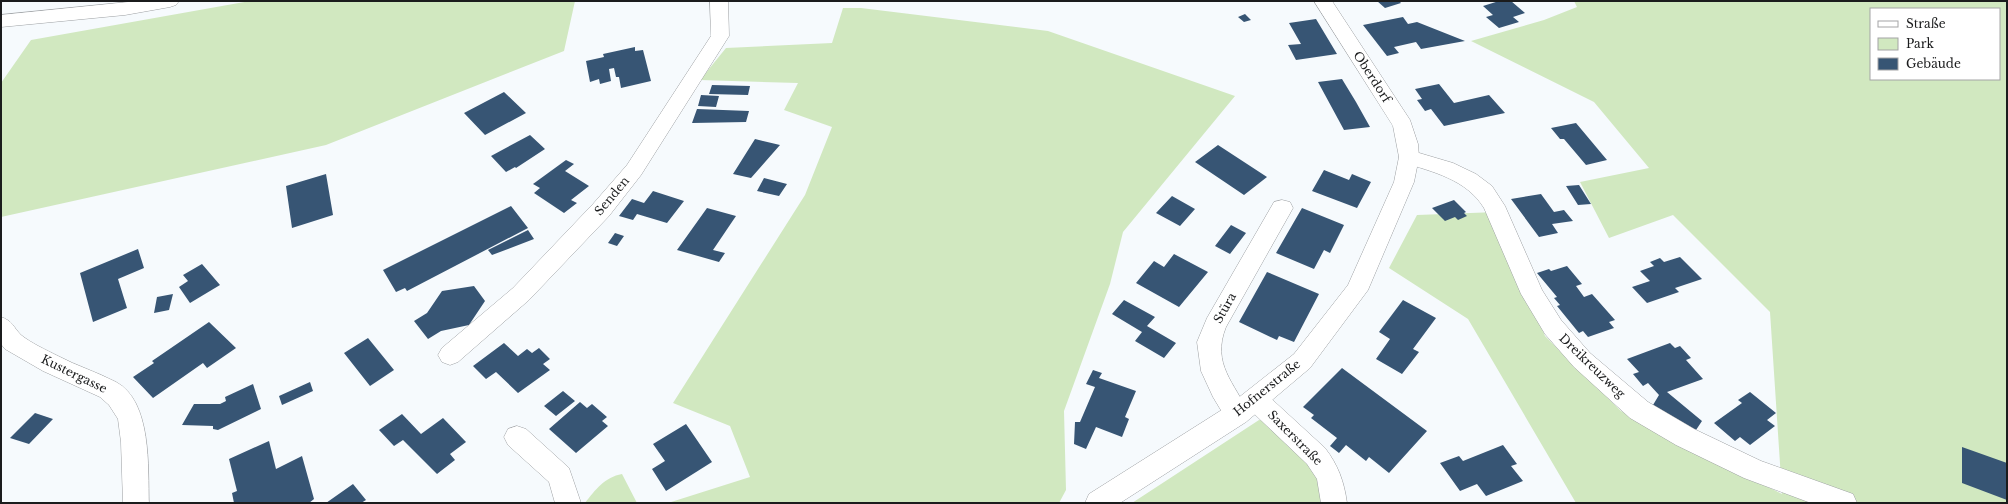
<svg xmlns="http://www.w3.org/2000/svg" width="2008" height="504" viewBox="0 0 2008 504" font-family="'Libre Baskerville',serif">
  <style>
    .green { fill: #d1e8c0; fill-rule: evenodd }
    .building { fill: #375574 }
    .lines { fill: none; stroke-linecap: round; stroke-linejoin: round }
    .minor-casing { stroke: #9da0a3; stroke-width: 1 }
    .secondary-casing { stroke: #9da0a3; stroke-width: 1 }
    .minor { fill: #fff; fill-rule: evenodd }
    .secondary { fill: #fff; fill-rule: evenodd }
    .labels { text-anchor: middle; stroke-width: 4; stroke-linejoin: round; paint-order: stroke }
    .street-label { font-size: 12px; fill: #1b1c1d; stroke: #fff }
  </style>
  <rect width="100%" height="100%" fill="#f6fafd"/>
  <path class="green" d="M250,1H575L564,51L326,145L1,217V83L31,40Z
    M1574,1H2007V503H1576L1468,319L1389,268L1417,215L1497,212L1545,336L1621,411L1782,494L1770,312L1673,215L1609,238L1580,182L1649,168L1594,102L1471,41L1544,20L1577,7ZM1871,9H1999V79H1871Z
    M843,8H861L1048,31L1235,96L1123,232L1110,284L1064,411L1066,490L1059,503H668L750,477L730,426L673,403L805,195L832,127L784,110L798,83L700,80L726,48L832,43Z
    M1259,420L1267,421L1312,464L1320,482L1323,503H1132Z
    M622,474L637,503H585C595,490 605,477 622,474Z"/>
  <path class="building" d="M1377,1H1399L1401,3L1385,8Z
    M1499,1H1511L1525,13L1513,17L1519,22L1499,28L1486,17L1493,15L1483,6Z
    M1245,14L1251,20L1244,22L1238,17Z
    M1403,17L1408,24L1417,22L1465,41L1421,49L1416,42L1394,47L1399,53L1387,56L1363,25Z
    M1316,19L1337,54L1296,60L1288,45L1301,44L1289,23Z
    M635,47V51L643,50L651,81L621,88L619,77H616L614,68L609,69L611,81L600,84L599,79L590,82L586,61L604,57L603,54Z
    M1342,79L1356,102L1370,127L1344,130L1318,82Z
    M1439,84L1454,103L1489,95L1505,113L1444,126L1431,109L1425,111L1417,100L1422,99L1415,89Z
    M712,85L750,86L748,95L709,94Z
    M504,92L526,113L485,135L464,113Z
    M701,95L719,96L716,107L698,106Z
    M697,109L749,111L746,122L692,123Z
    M1576,123L1607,160L1586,165L1564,139H1560L1551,128Z
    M530,135L545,149L516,168L515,167L506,172L491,156Z
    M755,139L780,145L751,178L733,174Z
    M1218,145L1267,177L1244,195L1195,162Z
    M566,160L574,164L565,171L589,186L571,200L577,203L564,213L534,193L540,188L533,184Z
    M1324,170L1349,180L1352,174L1371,182L1357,208L1312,191Z
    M326,174L333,215L292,228L286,186Z
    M764,178L787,184L779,196L757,191Z
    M1579,185L1591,204L1578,205L1566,186Z
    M653,191L684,201L667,223L637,214L633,220L619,216L632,199L644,203Z
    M1541,194L1554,212L1564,210L1573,221L1552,224L1558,233L1539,237L1511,199Z
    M1172,196L1195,209L1180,226L1156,213Z
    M1454,200L1466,212L1464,213L1467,216L1458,220L1455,217L1445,221L1432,208Z
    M511,206L528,228L407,291L405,288L396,292L383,270Z
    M707,208L736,216L713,250L725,253L719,262L677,250Z
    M1302,208L1344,225L1330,253L1324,250L1314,269L1276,253Z
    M1231,225L1246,233L1230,254L1215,246Z
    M528,230L534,239L492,255L488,250Z
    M615,233L624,236L617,246L608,243Z
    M138,249L144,268L118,279L127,308L93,322L80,273Z
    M1174,254L1208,272L1179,307L1136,283L1154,261L1164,267Z
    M1680,257L1702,279L1675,288L1679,292L1647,303L1632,287L1650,281L1640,271L1654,266L1650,262L1660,258L1664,262Z
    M202,264L220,285L190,303L179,287L188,281L183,275Z
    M1567,266L1582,284L1576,286L1584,297L1592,294L1615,320L1609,322L1614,328L1588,337L1583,331L1579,333L1557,306L1560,305L1554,298L1557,297L1537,273L1549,269L1551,271Z
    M1267,272L1319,294L1294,342L1279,336L1277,340L1239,322Z
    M474,286L485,301L469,325L441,331L428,339L414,321L427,313L442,291Z
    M173,294L169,310L154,313L157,297Z
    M1124,300L1155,317L1147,326L1176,343L1164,358L1135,341L1142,332L1112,314Z
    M1403,300L1436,318L1413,349L1419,352L1402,374L1376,359L1390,339L1379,332Z
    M209,322L236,348L207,368L203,363L153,398L133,377L154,363L152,361Z
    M368,338L394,370L370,386L344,353Z
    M504,343L518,356L527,349L532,353L539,348L550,359L543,364L550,370L518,393L496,372L486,379L473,366Z
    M1670,343L1675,348L1680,346L1691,358L1686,360L1703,379L1667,392L1702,421L1696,430L1653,405L1659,395L1648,383L1643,386L1633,374L1639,372L1627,359Z
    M1342,368L1427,431L1389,473L1369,457L1366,461L1346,445L1339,453L1330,446L1337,438L1311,418L1314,415L1303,407Z
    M1093,370L1102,373L1099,378L1136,391L1125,417L1129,419L1122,437L1096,427L1086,449L1074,444L1075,422H1080L1095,387L1086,384Z
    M310,382L313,391L282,405L279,396Z
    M253,384L261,409L218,430L213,429V426L182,425L194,404H220L226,401L225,397Z
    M563,391L575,401L556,416L544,406Z
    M1750,392L1776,413L1767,420L1775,426L1750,445L1740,437L1735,441L1714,423L1742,403L1738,400Z
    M580,402L587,408L592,404L607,417L602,421L608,426L576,453L549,429Z
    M35,413L53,419L29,444L10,438Z
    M402,414L421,434L443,418L466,442L450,454L455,460L437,474L403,440L394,446L379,430Z
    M686,424L712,462L666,491L652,469L665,461L653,444Z
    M269,441L276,469L302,456L314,499L309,503H234L232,493L237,491L229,459Z
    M1503,445L1517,464L1511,466L1523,481L1486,496L1477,484L1460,491L1440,463L1459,456L1463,461Z
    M1962,447L2007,463V500L1962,483Z
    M353,484L366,500L361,503H326Z"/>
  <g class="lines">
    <g class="minor-casing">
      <path id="minor" d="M138,1H179L176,5L170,7L125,15L1,27V15Z
        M710,1H728L729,36L641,175L609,216L529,300L458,362L450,365L442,362L438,355L442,348L513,288L593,204L627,165L711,36Z
        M1409,150L1453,163L1476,174L1492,186L1505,206L1542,290L1561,320L1590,353L1648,402L1694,429L1761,461L1853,494L1857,503H1811L1744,478L1676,445L1630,418L1574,367L1545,334L1521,294L1484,208C1466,179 1433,172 1402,162L1399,157L1402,152Z
        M1282,200L1290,202L1293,208L1226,327C1211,364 1235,383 1249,414L1246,422L1237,425L1228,422L1213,397L1201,371L1197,342L1207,318L1274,202Z
        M1,317C13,321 13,327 21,335C31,343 46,350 58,356C77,366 97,372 116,382C152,401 148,468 149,503H123L121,442L118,419L109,405L100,397L43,371L5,349L1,344Z
        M1256,389L1265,393L1325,448C1338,465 1344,481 1347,503H1321L1317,479L1307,464L1247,407L1244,400L1247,393Z
        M517,426L526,429L569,468L581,503H555L549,482L508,445L504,437L508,429Z"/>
    </g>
    <g class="secondary-casing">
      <path id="secondary" d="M1314,1H1332L1410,120L1418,144L1419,157L1414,182L1368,290L1310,368L1246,422L1120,503H1085L1089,494L1228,406L1294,354L1348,285L1394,182L1399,157L1393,126Z"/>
    </g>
    <use href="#minor" class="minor"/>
    <use href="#secondary" class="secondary"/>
  </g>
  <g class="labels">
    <g class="street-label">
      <text transform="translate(1372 77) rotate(57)" y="4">Oberdorf</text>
      <text transform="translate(612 196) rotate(-50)" y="4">Senden</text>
      <text transform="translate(1225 308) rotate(-61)" y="4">Stüra</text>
      <text transform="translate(1592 366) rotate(44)" y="4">Dreikreuzweg</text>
      <text transform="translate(74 374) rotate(26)" y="4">Kustergasse</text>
      <text transform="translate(1267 388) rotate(-39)" y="4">Hofnerstraße</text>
      <text transform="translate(1295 438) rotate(45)" y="4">Saxerstraße</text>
    </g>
  </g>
  <rect width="2008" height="504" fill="none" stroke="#1b1c1d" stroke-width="4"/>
  <rect x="1870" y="8" width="130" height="72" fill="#ffffff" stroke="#a4a4a5"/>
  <rect x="1878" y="21" width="20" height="6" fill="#ffffff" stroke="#a4a4a5"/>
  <text x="1906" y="28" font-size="12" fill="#1b1c1d">Straße</text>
  <rect x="1878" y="38" width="20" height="12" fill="#d1e8c0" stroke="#a4a4a5"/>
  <text x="1906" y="48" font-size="12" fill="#1b1c1d">Park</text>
  <rect x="1878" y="58" width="20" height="12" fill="#375574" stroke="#a4a4a5"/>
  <text x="1906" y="68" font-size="12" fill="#1b1c1d">Gebäude</text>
</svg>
